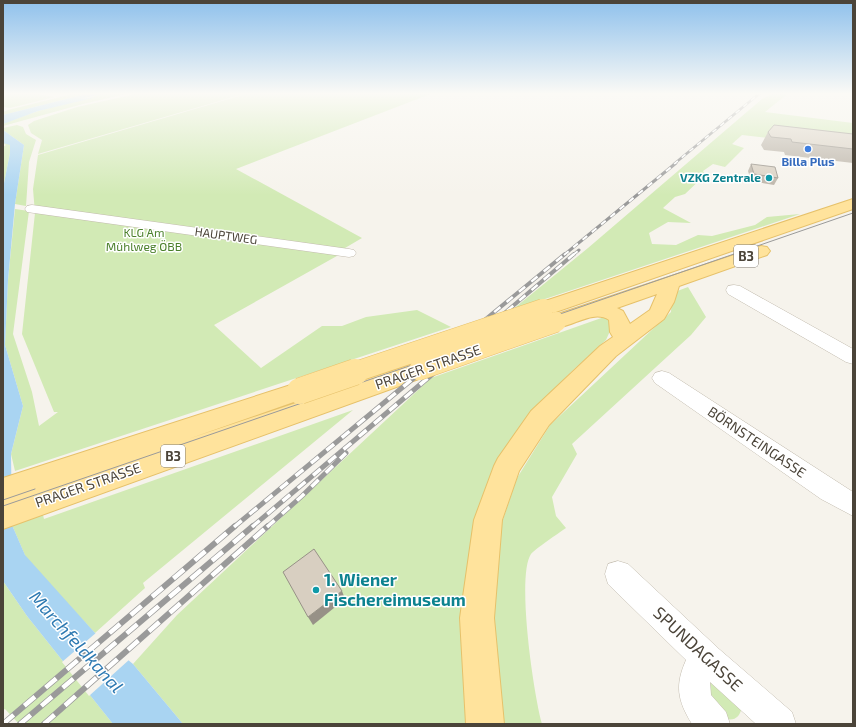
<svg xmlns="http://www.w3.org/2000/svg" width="856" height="727" viewBox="0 0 856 727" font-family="'Exo 2',sans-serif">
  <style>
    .green { fill: #d2eab5 }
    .water { fill: #a9d4f2 }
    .pier { fill: #f6f3ec }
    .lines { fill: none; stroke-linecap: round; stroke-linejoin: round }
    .minor-casing { stroke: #c2bbae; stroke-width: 1 }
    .major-casing { stroke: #e6c16a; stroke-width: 2 }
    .minor { fill: #fff; fill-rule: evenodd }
    .major { fill: #ffe39c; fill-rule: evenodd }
    .tram { stroke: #9a9a9a; stroke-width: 1 }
    .rail-far4-casing { stroke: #9a9a9a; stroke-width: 2.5 }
    .rail-far3-casing { stroke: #9a9a9a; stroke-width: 3 }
    .rail-far2-casing { stroke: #9a9a9a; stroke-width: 4 }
    .rail-far1-casing { stroke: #9a9a9a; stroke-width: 5 }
    .rail-casing { stroke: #9a9a9a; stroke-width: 6 }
    .rail-far4 { stroke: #fff; stroke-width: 1.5; stroke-dasharray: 5; stroke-linecap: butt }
    .rail-far3 { stroke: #fff; stroke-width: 2; stroke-dasharray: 6; stroke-linecap: butt }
    .rail-far2 { stroke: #fff; stroke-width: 2.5; stroke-dasharray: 8; stroke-linecap: butt }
    .rail-far1 { stroke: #fff; stroke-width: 3.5; stroke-dasharray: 10; stroke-linecap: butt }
    .rail { stroke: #fff; stroke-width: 4.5; stroke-dasharray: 14; stroke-linecap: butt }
    .major-bridge-far1-casing { stroke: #e6c16a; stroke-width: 21; stroke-linecap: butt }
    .major-bridge-casing { stroke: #e6c16a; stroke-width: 27; stroke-linecap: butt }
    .major-bridge-far1 { stroke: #ffe39c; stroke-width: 20 }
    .major-bridge { stroke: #ffe39c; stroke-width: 26 }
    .wall { fill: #bab2a6 }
    .shaded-wall { fill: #979187 }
    .building { fill: #d8cfc1; stroke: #979187 }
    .shop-dot { fill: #3f7fe0; stroke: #fff; stroke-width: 1.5 }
    .culture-dot { fill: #0f9aa8; stroke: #fff; stroke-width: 1.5 }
    .labels { text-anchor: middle; stroke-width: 3; stroke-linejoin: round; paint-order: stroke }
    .far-shop-label { font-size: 12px; font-weight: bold; fill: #366cbe; stroke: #fff }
    .far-culture-label { font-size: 12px; font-weight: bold; fill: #0d838f; stroke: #fff; text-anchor: end }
    .far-park-label { font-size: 12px; fill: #4a7f2a; stroke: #fff }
    .far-street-label { font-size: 12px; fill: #4b4439; stroke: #fff }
    .shield { fill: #fff; stroke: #817c74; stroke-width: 1 }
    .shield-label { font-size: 13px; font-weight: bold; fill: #4b4439 }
    .street-label { font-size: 14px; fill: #4b4439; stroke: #fff }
    .near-culture-label { font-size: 17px; font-weight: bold; fill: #0d838f; stroke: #fff; text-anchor: start }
    .near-street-label { font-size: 17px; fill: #4b4439; stroke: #fff }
    .near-water-label { font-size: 18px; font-style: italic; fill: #2e7ab2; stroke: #fff }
  </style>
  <rect width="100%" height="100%" fill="#f6f3ec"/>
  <path class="green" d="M3,93H30L55,97L10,108L3,107Z
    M76,93H90L3,115V112L8,110Z
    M107,93H130L83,104L3,126V124L7,122L38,111Z
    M140,93H247L38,154L42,140L31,133L28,125L34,121L77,107Z
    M249,93H433L236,169L362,238L345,248L344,252L214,325L261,368L322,326H342L366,317L417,310L451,327L15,471L11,454L23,406L5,345L8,280L15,209L29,211L13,334L32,392L39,426L58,412H54L22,334L35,213L33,189L38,155Z
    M774,93L786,95L765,112L853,123V148L742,135L732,144L744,148L725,167L713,164L703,171L705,175L685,194L675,197L663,208L691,223L668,222L649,233L652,244L676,245L698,235L712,236L755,225L767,217L800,214L512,310L588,248L762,99Z
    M17,125L23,127L26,134L36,140L29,162L26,206L15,204L24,145L3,130V128Z
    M3,143L10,144V153L3,188V147L6,145Z
    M688,287L706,317L691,335L572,444L577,454L552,497L556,516L566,528C559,533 535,549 531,554C516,576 534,696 542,724H504L493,674L495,543L517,478L550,425L671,312L672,293Z
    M607,316L614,322L606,340L571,372L536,408L501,458L472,724H183L133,664L177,615L431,378Z
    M353,410L143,583L145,588L95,633L27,560L12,525L43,515L44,519Z
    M3,581L27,616L113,724H19L5,709L3,710Z
    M708,678L742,706C740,718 734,722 722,718L705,682Z"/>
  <path class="water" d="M90,93H107L80,99L97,97L38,111L3,124V115Z
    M3,130L24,145L15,204L8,280L5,345L23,406L11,454L12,525L25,555L95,633L133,664L183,724H113L27,616L3,581V188L10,153V145L3,143Z"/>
  <path class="pier" d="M97,632L130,659L89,696L62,662Z"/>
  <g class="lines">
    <g class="minor-casing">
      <path id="minor" d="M32,205L349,249L354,250L356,253L354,256L349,257L27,212L25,209L27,206Z
        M734,285L740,286L853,349V364L846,362L728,294L726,290L728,286Z
        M662,371L669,373L853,492V516L821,499L655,383L652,378L655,373Z
        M618,561L628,564L719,649L792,712L796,724H756L710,682L711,695L726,712L730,724H692C677,700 675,685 686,660L608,584L605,574L608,564Z"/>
    </g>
    <g class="major-casing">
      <path id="major" d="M853,199V209L550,314L543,315L536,314L533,309L536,304Z
        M761,246L767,247L770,251L767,255L679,286L674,302L664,319L616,356L549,425L519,471L502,520L494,618L504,724H466L460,618L474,520L494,466L498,458L531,411L600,346L613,337L610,332L609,320C591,308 568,332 549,327L546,322L549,317ZM657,294L650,310L630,324L623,311L617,308Z
        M419,362L427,364L430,370L427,376L3,529V478L300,382L308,385L312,391L308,397L188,439Z"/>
    </g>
    <use href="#minor" class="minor"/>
    <use href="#major" class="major"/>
    <path class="tram" d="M3,500L35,489
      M3,506L853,213"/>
    <g class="rail-far4-casing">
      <path id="rail-far4" d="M674,164L760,93"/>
    </g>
    <g class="rail-far3-casing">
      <path id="rail-far3" d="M564,255L676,163
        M573,255L579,250"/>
    </g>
    <g class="rail-far2-casing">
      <path id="rail-far2" d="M420,373L565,254
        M434,373L574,254"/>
    </g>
    <g class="rail-far1-casing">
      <path id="rail-far1" d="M234,527L421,372
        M252,527L435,372
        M267,527L302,496L346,453"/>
    </g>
    <g class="rail-casing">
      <path id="rail" d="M3,724L235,526
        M20,724L253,526
        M44,724L268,526"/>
    </g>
    <use href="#rail-far4" class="rail-far4"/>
    <use href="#rail-far3" class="rail-far3"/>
    <use href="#rail-far2" class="rail-far2"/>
    <use href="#rail-far1" class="rail-far1"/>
    <use href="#rail" class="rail"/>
    <g class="major-bridge-far1-casing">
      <path id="major-bridge-far1" d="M419,370L556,322
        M352,373L543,309"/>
    </g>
    <g class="major-bridge-casing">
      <path id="major-bridge" d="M300,391L355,372"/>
    </g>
    <use href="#major-bridge-far1" class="major-bridge-far1"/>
    <use href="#major-bridge" class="major-bridge"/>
  </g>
  <path class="wall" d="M768,132L853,134V163L785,155L784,152L764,150L761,145Z
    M751,164L778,178L774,185L751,181L748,171Z"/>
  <path class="shaded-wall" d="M342,591L345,599L313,625L308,617Z"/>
  <path class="building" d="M774,125L853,134V149L792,142L791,139L771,137L768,132Z
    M751,164L775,167L778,178L754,174Z
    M314,549L342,591L308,617L283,572Z"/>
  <linearGradient id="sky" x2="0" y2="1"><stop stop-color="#8fc1ec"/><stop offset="0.48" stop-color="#fbfaf6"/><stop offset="1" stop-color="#fbfaf6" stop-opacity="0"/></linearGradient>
  <rect width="856" height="195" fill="url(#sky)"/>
  <circle class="shop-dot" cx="808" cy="149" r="4"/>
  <g class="culture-dot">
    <circle cx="769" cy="178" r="4"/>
    <circle cx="316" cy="590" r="4"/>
  </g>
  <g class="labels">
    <g class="far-shop-label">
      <text x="808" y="166">Billa Plus</text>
    </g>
    <g class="far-culture-label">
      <text x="761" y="182">VZKG Zentrale</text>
    </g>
    <g class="far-park-label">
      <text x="144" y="237">KLG Am<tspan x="144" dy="14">Mühlweg ÖBB</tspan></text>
    </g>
    <g class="far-street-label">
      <text transform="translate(226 236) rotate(8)" y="4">HAUPTWEG</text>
    </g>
    <g class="shield">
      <rect x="734" y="245" width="24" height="22" rx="3"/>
      <rect x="161" y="445" width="24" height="22" rx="3"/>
    </g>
    <g class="shield-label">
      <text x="746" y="261">B3</text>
      <text x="173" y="461">B3</text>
    </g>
    <g class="street-label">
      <text transform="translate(428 367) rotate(-19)" y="5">PRAGER STRASSE</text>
      <text transform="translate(757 442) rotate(34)" y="5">BÖRNSTEINGASSE</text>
      <text transform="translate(88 485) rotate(-19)" y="5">PRAGER STRASSE</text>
    </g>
    <g class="near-culture-label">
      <text x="324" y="586">1. Wiener<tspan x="324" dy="20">Fischereimuseum</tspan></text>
    </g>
    <g class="near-street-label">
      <text transform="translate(698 649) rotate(43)" y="6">SPUNDAGASSE</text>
    </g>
    <g class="near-water-label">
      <text transform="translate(76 642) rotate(48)" y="6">Marchfeldkanal</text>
    </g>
  </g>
  <rect width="856" height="727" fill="none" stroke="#4b4439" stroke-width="8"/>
</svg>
